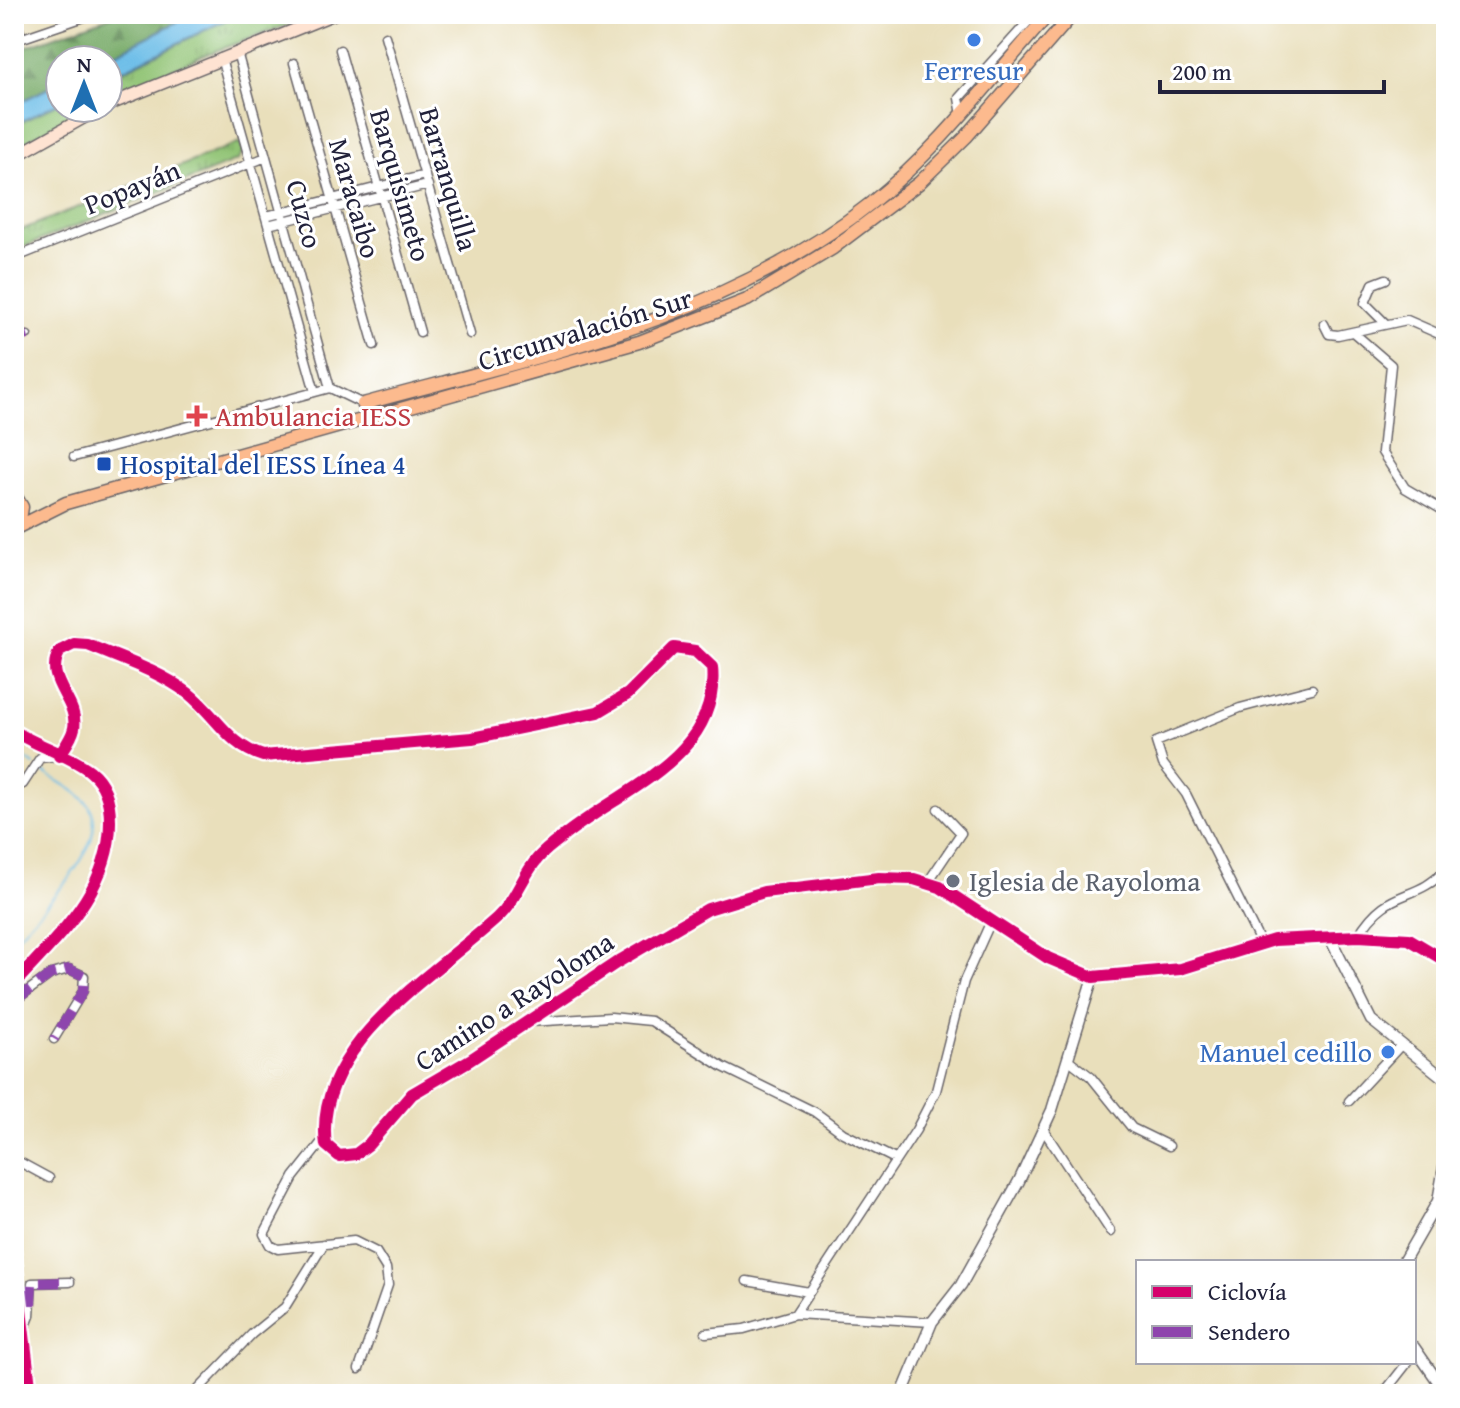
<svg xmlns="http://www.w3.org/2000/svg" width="1460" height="1408" viewBox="0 0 1460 1408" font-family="'Gentium Book Plus',serif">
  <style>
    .grass { fill: url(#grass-tufts); stroke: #597257; stroke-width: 2 }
    .forest { fill: url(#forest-firs); stroke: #4b6650; stroke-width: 2 }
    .water { fill: #6dbee8; stroke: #487092; stroke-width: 2 }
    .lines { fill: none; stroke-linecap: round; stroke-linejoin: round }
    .stream { stroke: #6dbee8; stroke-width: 2 }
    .pedestrian-casing { stroke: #686468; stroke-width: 9 }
    .minor-casing { stroke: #686468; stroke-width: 11 }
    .tertiary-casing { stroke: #686468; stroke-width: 13 }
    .secondary-casing { stroke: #686468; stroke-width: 14 }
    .trunk-casing { stroke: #686468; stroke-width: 15 }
    .pedestrian { stroke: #fff; stroke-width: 6 }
    .minor { stroke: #fff; stroke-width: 8 }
    .tertiary { stroke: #fff; stroke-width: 10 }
    .secondary { stroke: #fee3d2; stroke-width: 11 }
    .trunk { stroke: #fcba8e; stroke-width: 12 }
    .quiet { stroke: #8e44ad; stroke-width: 10; stroke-dasharray: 20 10; stroke-linecap: butt }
    .cycleway-casing { stroke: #fff; stroke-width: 17 }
    .cycleway { stroke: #d6006c; stroke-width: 12 }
    .shop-dot { fill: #3f7fe0; stroke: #fff; stroke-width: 3 }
    .health-dot { fill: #e0444e; stroke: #fff; stroke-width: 3 }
    .transit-dot { fill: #1a4fb4; stroke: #fff; stroke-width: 3 }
    .worship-dot { fill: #6b7280; stroke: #fff; stroke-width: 3 }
    .labels { text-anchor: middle; stroke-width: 6; stroke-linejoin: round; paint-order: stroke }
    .shop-label { font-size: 28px; fill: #366cbe; stroke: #fff }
    .street-label { font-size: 28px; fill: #22223b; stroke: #fff }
    .health-label { font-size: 28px; fill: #be3a42; stroke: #fff; text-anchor: start }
    .transit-label { font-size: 28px; fill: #164399; stroke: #fff; text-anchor: start }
    .worship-label { font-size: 28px; fill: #5b616d; stroke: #fff; text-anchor: start }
  </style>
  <defs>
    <pattern id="grass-tufts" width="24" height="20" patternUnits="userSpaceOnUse" patternTransform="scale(2)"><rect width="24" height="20" fill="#90c373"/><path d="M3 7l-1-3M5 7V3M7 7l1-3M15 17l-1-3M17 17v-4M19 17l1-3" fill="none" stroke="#7ca764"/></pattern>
    <pattern id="forest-firs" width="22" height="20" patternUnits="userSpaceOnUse" patternTransform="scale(2)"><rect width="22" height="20" fill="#74a965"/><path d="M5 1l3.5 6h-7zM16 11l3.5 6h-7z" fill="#5f8954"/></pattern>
  </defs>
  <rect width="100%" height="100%" fill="#fff"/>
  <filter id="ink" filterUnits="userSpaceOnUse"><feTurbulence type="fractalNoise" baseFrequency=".0125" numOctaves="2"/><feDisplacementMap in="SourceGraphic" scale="16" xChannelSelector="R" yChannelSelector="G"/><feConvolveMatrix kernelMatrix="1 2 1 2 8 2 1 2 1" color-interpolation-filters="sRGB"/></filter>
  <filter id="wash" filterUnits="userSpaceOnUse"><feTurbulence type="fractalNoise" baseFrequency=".006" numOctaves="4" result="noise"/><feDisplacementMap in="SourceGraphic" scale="32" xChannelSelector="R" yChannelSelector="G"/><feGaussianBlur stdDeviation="1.8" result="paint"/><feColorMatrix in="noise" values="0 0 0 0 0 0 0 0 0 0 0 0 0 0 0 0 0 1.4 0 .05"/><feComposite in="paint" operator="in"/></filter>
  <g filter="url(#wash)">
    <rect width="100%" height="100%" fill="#e9dfbb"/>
    <path class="grass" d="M238,14H318L204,55L108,98V78Z
      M60,102V108H87L14,148V126Z
      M240,142L243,152L238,160L14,251V233Z"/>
    <path class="forest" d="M117,14H193L102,60H60V82L14,105V51Z"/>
    <path class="water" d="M193,14H238L108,77V60H102Z
      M60,82V102L14,125V105Z"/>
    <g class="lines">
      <path class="stream" d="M14,750L34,765
        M14,941C37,912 114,845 89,806C79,790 54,780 39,769"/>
    </g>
  </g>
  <g filter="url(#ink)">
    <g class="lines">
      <g class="pedestrian-casing">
        <path id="pedestrian" d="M14,338L28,335"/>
      </g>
      <g class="minor-casing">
        <path id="minor" d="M14,16L22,38
          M385,36L470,334
          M14,41L93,14
          M340,50L420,332
          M237,52L330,388
          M221,58L315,392
          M294,63L374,345
          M962,115L959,98L1035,14
          M266,216L425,175
          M268,225L428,185
          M14,258L266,157
          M1385,323L1365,303L1373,284L1386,279
          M1324,324L1329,334L1338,335L1407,320L1446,337
          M1354,333L1391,365L1382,452L1405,488L1446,512
          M74,457L330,388L363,404
          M14,788L23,784L40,758L59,756
          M928,882L961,833L938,809
          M1358,936C1388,885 1415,904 1446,869
          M1261,944L1186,794L1163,764L1156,742L1240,708L1312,689
          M14,1001L51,974L69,969L84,976L83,991L54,1039
          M529,1022L611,1017L651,1021L723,1067L815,1112L843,1133L895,1159
          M1069,1060L1091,1077L1132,1128L1169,1146
          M1349,1101L1401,1045
          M1043,1129L1111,1232
          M325,1138L294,1177L264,1234L270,1245L278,1249L354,1241L376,1252L386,1268L388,1285L359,1369
          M14,1159L49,1178
          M747,1281L809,1292
          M795,1314L916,1130L936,1091L964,981L991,921
          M24,1331L30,1316L32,1283L70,1282
          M706,1333L744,1329L795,1314L932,1322
          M194,1394L252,1334L285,1307L324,1244
          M1383,1394L1408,1362"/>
      </g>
      <g class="tertiary-casing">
        <path id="tertiary" d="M59,756C64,748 72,738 74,728C79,700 42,680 60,651L74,644L88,645C121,659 159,671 188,693C215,714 229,746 263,756L472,738L598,712L628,694L674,648L695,651L712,667C721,758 618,790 561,838C553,844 544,851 538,858C522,876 515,902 497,918C435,975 312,1045 326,1145L339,1156L356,1154L368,1145L412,1094L470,1060L616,963L708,909L764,892L879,878L914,879L940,887L1048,958L1093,977L1180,969L1274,940L1358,936L1409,939L1446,961
          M1330,938L1371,1020L1446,1080
          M1403,1262L1438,1201L1446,1156
          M1414,1347L1446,1393
          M902,1394L932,1322L961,1285L1019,1181L1052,1110L1093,977"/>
      </g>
      <g class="secondary-casing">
        <path id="secondary" d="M108,105L334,14
          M14,157L101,108
          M14,731C37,746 70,755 90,771C105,783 110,801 110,820C111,889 58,936 14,984
          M14,1250L31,1394"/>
      </g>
      <g class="trunk-casing">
        <path id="trunk" d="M363,404C539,356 726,319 871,203C939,149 992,78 1049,14
          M14,494L22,507L19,526
          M18,527L66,503L639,342L747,300L833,248L919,183L966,137L1073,14"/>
      </g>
      <use href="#pedestrian" class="pedestrian"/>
      <use href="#minor" class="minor"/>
      <use href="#tertiary" class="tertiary"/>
      <use href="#secondary" class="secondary"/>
      <use href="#trunk" class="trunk"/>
      <path class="quiet" d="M14,338L28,335
        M14,1001L51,974L69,969L84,976L83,991L54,1039
        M31,1305L32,1283L70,1282"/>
      <g class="cycleway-casing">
        <path id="cycleway" d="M14,731C37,746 70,755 90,771C105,783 110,801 110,820C111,889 58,936 14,984
          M59,756C64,748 72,738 74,728C79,700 42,680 60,651L74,644L88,645C121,659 159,671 188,693C215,714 229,746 263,756L472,738L598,712L628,694L674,648L695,651L712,667C721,758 618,790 561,838C553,844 544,851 538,858C522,876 515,902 497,918C435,975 312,1045 326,1145L339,1156L356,1154L368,1145L412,1094L470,1060L616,963L708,909L764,892L879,878L914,879L940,887L1048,958L1093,977L1180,969L1274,940L1358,936L1409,939L1446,961
          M14,1250L31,1394"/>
      </g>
      <use href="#cycleway" class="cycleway"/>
    </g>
  </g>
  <g class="shop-dot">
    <circle cx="974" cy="40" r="8"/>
    <circle cx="1388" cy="1052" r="8"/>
  </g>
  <path class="health-dot" d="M193 404h8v8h8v8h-8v8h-8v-8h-8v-8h8z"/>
  <rect class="transit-dot" x="96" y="456" width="16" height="16" rx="4"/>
  <circle class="worship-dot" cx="953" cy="881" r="8"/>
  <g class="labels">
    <g class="shop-label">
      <text x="974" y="80">Ferresur</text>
      <text x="1372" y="1062" text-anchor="end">Manuel cedillo</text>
    </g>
    <g class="street-label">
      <text transform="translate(449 179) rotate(74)" y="10">Barranquilla</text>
      <text transform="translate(401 185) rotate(74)" y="10">Barquisimeto</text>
      <text transform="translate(132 187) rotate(-22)" y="10">Popayán</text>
      <text transform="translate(355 198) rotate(74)" y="10">Maracaibo</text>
      <text transform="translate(305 214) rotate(75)" y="10">Cuzco</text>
      <text transform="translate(585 329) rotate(-17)" y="10">Circunvalación Sur</text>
      <text transform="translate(514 1001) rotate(-33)" y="10">Camino a Rayoloma</text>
    </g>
    <g class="health-label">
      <text x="215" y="426">Ambulancia IESS</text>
    </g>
    <g class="transit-label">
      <text x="120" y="474">Hospital del IESS Línea 4</text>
    </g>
    <g class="worship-label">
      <text x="969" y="891">Iglesia de Rayoloma</text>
    </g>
  </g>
  <rect width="1460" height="1408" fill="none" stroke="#fff" stroke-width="48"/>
  <rect x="1136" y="1260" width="280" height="104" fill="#ffffff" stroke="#a7a7b1" stroke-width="2"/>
  <rect x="1152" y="1286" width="40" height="12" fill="#d6006c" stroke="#a7a7b1" stroke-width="2"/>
  <text x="1208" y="1300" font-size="24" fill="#22223b">Ciclovía</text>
  <rect x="1152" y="1326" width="40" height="12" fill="#8e44ad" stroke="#a7a7b1" stroke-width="2"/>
  <text x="1208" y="1340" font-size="24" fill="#22223b">Sendero</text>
  <g transform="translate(84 84)"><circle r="38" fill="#ffffff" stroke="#a7a7b1" stroke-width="2"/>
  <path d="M0-6L14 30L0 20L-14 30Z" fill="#1f6fb2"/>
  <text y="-12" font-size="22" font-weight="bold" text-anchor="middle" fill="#22223b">N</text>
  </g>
  <path d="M1160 80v12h224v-12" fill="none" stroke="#22223b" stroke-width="4"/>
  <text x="1172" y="80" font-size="24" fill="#22223b" stroke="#ffffff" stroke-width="6" paint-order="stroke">200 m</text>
</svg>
